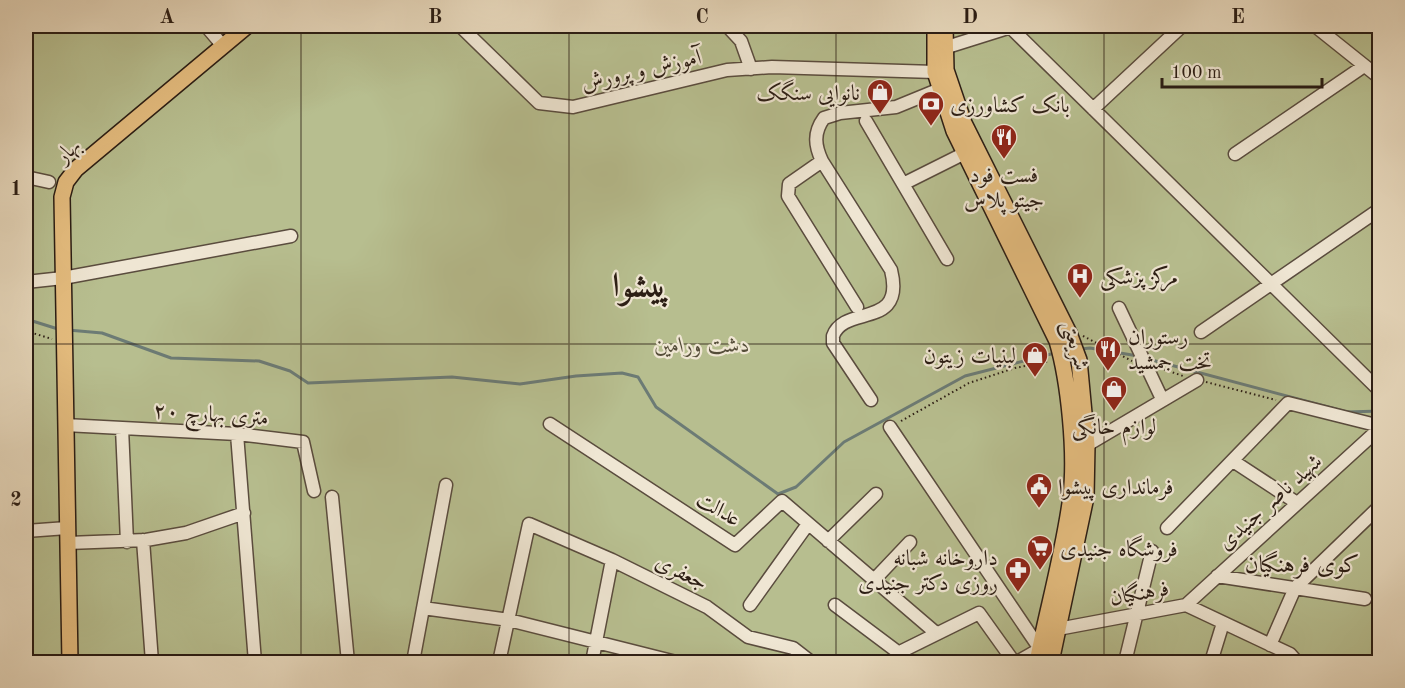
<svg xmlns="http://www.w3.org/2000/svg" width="1405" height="688" viewBox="0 0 1405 688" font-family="'Old Standard TT',Amiri,serif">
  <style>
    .green { fill: #b7be8f; stroke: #716e52; stroke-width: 1.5 }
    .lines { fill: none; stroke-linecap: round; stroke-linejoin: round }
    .stream { stroke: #6c7b75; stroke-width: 3 }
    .minor-casing { stroke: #5a4c3e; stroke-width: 15 }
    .major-casing { stroke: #2b1d14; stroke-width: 18 }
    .path { stroke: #2b1d14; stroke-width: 2; stroke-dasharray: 1.5 3; stroke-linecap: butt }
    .minor { stroke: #efe6d3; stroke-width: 12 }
    .major { stroke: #e4bc7e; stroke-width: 15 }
    .grid { fill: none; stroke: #2b1d14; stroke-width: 1.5; stroke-opacity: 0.55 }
    .labels { text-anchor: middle; stroke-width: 4.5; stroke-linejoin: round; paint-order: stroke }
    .street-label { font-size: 22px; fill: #2b1d14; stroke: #efe6d3 }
    .poi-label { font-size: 22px; fill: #2b1d14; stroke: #efe6d3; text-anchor: start }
    .park-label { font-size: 22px; font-style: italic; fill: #554d39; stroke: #efe6d3 }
    .neighbourhood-label { font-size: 24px; fill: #2b1d14; stroke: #efe6d3 }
    .town-label { font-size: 34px; font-weight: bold; fill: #2b1d14; stroke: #efe6d3 }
    .neatline { fill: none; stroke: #2b1d14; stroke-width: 2 }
    .grid-label { font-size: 20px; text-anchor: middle; font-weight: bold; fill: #2b1d14 }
  </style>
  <rect width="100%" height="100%" fill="#e7d8bc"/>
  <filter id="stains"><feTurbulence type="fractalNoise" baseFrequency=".00333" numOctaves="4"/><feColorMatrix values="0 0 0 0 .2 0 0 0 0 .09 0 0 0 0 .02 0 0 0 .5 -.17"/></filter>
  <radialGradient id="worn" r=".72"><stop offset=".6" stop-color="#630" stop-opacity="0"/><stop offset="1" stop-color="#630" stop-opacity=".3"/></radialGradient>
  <path class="green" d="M26,26H1379V662H26Z"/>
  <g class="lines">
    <path class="stream" d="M26,319L58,329
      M68,330L102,333L171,358L259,361L290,371L308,383L452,377L520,384L576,376L622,373L638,377L656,407L778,494L796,487L844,442L965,376L1051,354
      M1081,349L1090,348L1138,356
      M1148,359L1347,412L1380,411"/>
    <g class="minor-casing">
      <path id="minor" d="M206,26L223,46
        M460,26L539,103L573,107L727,70L772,67L935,72
        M727,26L741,41L751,69
        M1315,26L1380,78
        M1010,27L1380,391
        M26,28V26
        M944,48L1014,26
        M1093,109L1182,26
        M866,121L947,259
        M1235,154L1364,66
        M822,161L789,184L788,196L857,307
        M26,177L49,182
        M903,184L965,153
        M26,282L63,278L291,236
        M1119,308L1162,399
        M1201,332L1380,209
        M871,400L833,343V336C844,304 906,330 891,270L822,161C815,146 813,133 824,118L840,113L896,107L940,89
        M550,424L735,545L782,501L936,633
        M65,425L237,434L303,442L314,491
        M890,427L1040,649L1017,662
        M122,428L127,542
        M237,434L255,662
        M1087,445L1197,380
        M1233,461L1297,503
        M332,497L348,662
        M1167,528L1288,403L1380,426
        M26,531L67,528
        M143,540L152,662
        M828,541L876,494
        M68,543L146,540L186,533L244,513
        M1217,576L1365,599
        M874,580L910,542
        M750,605L808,524
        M835,605L911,662
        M1186,605L1380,428
        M423,608L509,620L676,662
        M1058,629L1186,605L1290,654L1297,662
        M1270,645L1295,588L1380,506
        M900,652L979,613L1014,662
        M413,662L446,485
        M499,662L529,524L612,560L707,607L748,637L793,648L811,662
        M592,662L612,560
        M1125,662L1152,551
        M1211,662L1223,623"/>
    </g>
    <g class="major-casing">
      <path id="major" d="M945,26L946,70L964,123L1069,333L1079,360L1087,445L1086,497L1051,662
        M935,28V72L954,131L1057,341C1069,382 1076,453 1071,496C1064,551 1048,607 1037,662
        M70,662L62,197L66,182L76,169L247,26"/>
    </g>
    <path class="path" d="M26,331L52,339
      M1083,336L1132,361
      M1160,368L1183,376
      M1206,382L1276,400
      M901,421L969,383L1015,368L1050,361"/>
    <use href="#minor" class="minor"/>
    <use href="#major" class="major"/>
  </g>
  <path class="grid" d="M301,26V662M569,26V662M836,26V662M1104,26V662M26,344H1380"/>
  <defs>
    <g id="shop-pin" transform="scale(1.35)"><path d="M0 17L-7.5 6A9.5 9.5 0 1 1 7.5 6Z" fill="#8f2418" stroke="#efe6d3"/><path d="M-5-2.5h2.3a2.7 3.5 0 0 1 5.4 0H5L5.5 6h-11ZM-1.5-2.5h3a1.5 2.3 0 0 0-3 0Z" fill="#fff"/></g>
    <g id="bank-pin" transform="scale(1.35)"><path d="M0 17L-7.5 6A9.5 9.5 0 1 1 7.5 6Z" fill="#8f2418" stroke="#efe6d3"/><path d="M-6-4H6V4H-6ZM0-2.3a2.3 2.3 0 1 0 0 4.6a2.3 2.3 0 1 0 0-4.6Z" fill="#fff"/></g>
    <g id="restaurant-pin" transform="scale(1.35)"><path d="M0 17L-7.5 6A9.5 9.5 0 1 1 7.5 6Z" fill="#8f2418" stroke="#efe6d3"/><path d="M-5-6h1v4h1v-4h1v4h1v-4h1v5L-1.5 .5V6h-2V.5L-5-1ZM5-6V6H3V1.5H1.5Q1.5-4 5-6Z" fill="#fff"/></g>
    <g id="hospital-pin" transform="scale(1.35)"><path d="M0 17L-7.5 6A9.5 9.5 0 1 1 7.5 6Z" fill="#8f2418" stroke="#efe6d3"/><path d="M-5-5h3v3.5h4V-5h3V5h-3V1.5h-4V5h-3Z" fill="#fff"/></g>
    <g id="civic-pin" transform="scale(1.35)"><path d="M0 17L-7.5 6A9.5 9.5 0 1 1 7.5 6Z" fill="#8f2418" stroke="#efe6d3"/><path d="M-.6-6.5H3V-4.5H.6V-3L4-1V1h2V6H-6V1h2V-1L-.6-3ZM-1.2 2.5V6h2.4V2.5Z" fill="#fff"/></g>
    <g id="supermarket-pin" transform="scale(1.35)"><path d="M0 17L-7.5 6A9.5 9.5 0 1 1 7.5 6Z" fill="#8f2418" stroke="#efe6d3"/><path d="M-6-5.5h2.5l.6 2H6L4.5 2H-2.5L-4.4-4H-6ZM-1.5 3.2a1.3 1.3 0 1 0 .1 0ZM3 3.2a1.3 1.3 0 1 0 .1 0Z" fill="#fff"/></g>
    <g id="pharmacy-pin" transform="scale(1.35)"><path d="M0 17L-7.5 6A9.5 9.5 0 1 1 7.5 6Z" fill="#8f2418" stroke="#efe6d3"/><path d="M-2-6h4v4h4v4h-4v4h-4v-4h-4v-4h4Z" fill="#fff"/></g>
  </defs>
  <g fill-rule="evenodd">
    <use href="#shop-pin" x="880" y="92"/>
    <use href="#bank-pin" x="931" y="104"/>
    <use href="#restaurant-pin" x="1004" y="137"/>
    <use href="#hospital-pin" x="1080" y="276"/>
    <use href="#restaurant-pin" x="1108" y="349"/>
    <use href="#shop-pin" x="1035" y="355"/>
    <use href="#shop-pin" x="1114" y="389"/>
    <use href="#civic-pin" x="1039" y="486"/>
    <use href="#supermarket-pin" x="1040" y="548"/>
    <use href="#pharmacy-pin" x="1018" y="570"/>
  </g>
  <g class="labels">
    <g class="street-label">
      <text transform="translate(641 69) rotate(-13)" y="8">آموزش و پرورش</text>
      <text transform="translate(67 150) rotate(-44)" y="8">بهار</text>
      <text transform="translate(1077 345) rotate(74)" y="8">شریعتی</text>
      <text transform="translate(211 413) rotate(4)" y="8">۲۰ متری بهارچ</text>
      <text transform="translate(1269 501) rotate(-42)" y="8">شهيد ناصر جنیدی</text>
      <text transform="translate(719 508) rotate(30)" y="8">عدالت</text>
      <text transform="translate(682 571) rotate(26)" y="8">جعفری</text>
      <text transform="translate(1139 592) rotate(-10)" y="8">فرهنگیان</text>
    </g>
    <g class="poi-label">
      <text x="860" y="100" text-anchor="end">نانوایی سنگک</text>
      <text x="950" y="112">بانک کشاورزی</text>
      <text x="1004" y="182" text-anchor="middle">فست فود<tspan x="1004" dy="25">جیتو پلاس</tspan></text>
      <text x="1100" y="284">مرکز پزشکی</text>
      <text x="1128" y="344">رستوران<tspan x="1128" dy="25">تخت جمشید</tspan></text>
      <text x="1016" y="363" text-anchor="end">لبنیات زیتون</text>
      <text x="1114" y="434" text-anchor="middle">لوازم خانگی</text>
      <text x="1058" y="494">فرمانداری پیشوا</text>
      <text x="1060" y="556">فروشگاه جنیدی</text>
      <text x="998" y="565" text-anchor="end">داروخانه شبانه<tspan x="998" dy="25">روزی دکتر جنیدی</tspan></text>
    </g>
    <g class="park-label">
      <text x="702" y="352">دشت ورامین</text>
    </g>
    <g class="neighbourhood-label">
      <text x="1302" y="572">کوی فرهنگیان</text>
    </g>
    <g class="town-label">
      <text x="641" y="296">پیشوا</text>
    </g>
  </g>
  <rect width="1405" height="688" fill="none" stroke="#e7d8bc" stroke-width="66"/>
  <path d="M1162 78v9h160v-9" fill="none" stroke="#2b1d14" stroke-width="3"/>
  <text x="1171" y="78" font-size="18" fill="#2b1d14" stroke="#efe6d3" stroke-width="4.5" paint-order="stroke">100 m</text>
  <rect x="33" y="33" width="1339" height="622" class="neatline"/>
  <g class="grid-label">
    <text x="167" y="23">A</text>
    <text x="435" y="23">B</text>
    <text x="702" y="23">C</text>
    <text x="970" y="23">D</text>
    <text x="1238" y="23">E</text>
    <text x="16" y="195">1</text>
    <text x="16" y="506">2</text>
  </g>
  <rect width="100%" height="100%" filter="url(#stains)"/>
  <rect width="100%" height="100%" fill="url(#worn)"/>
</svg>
